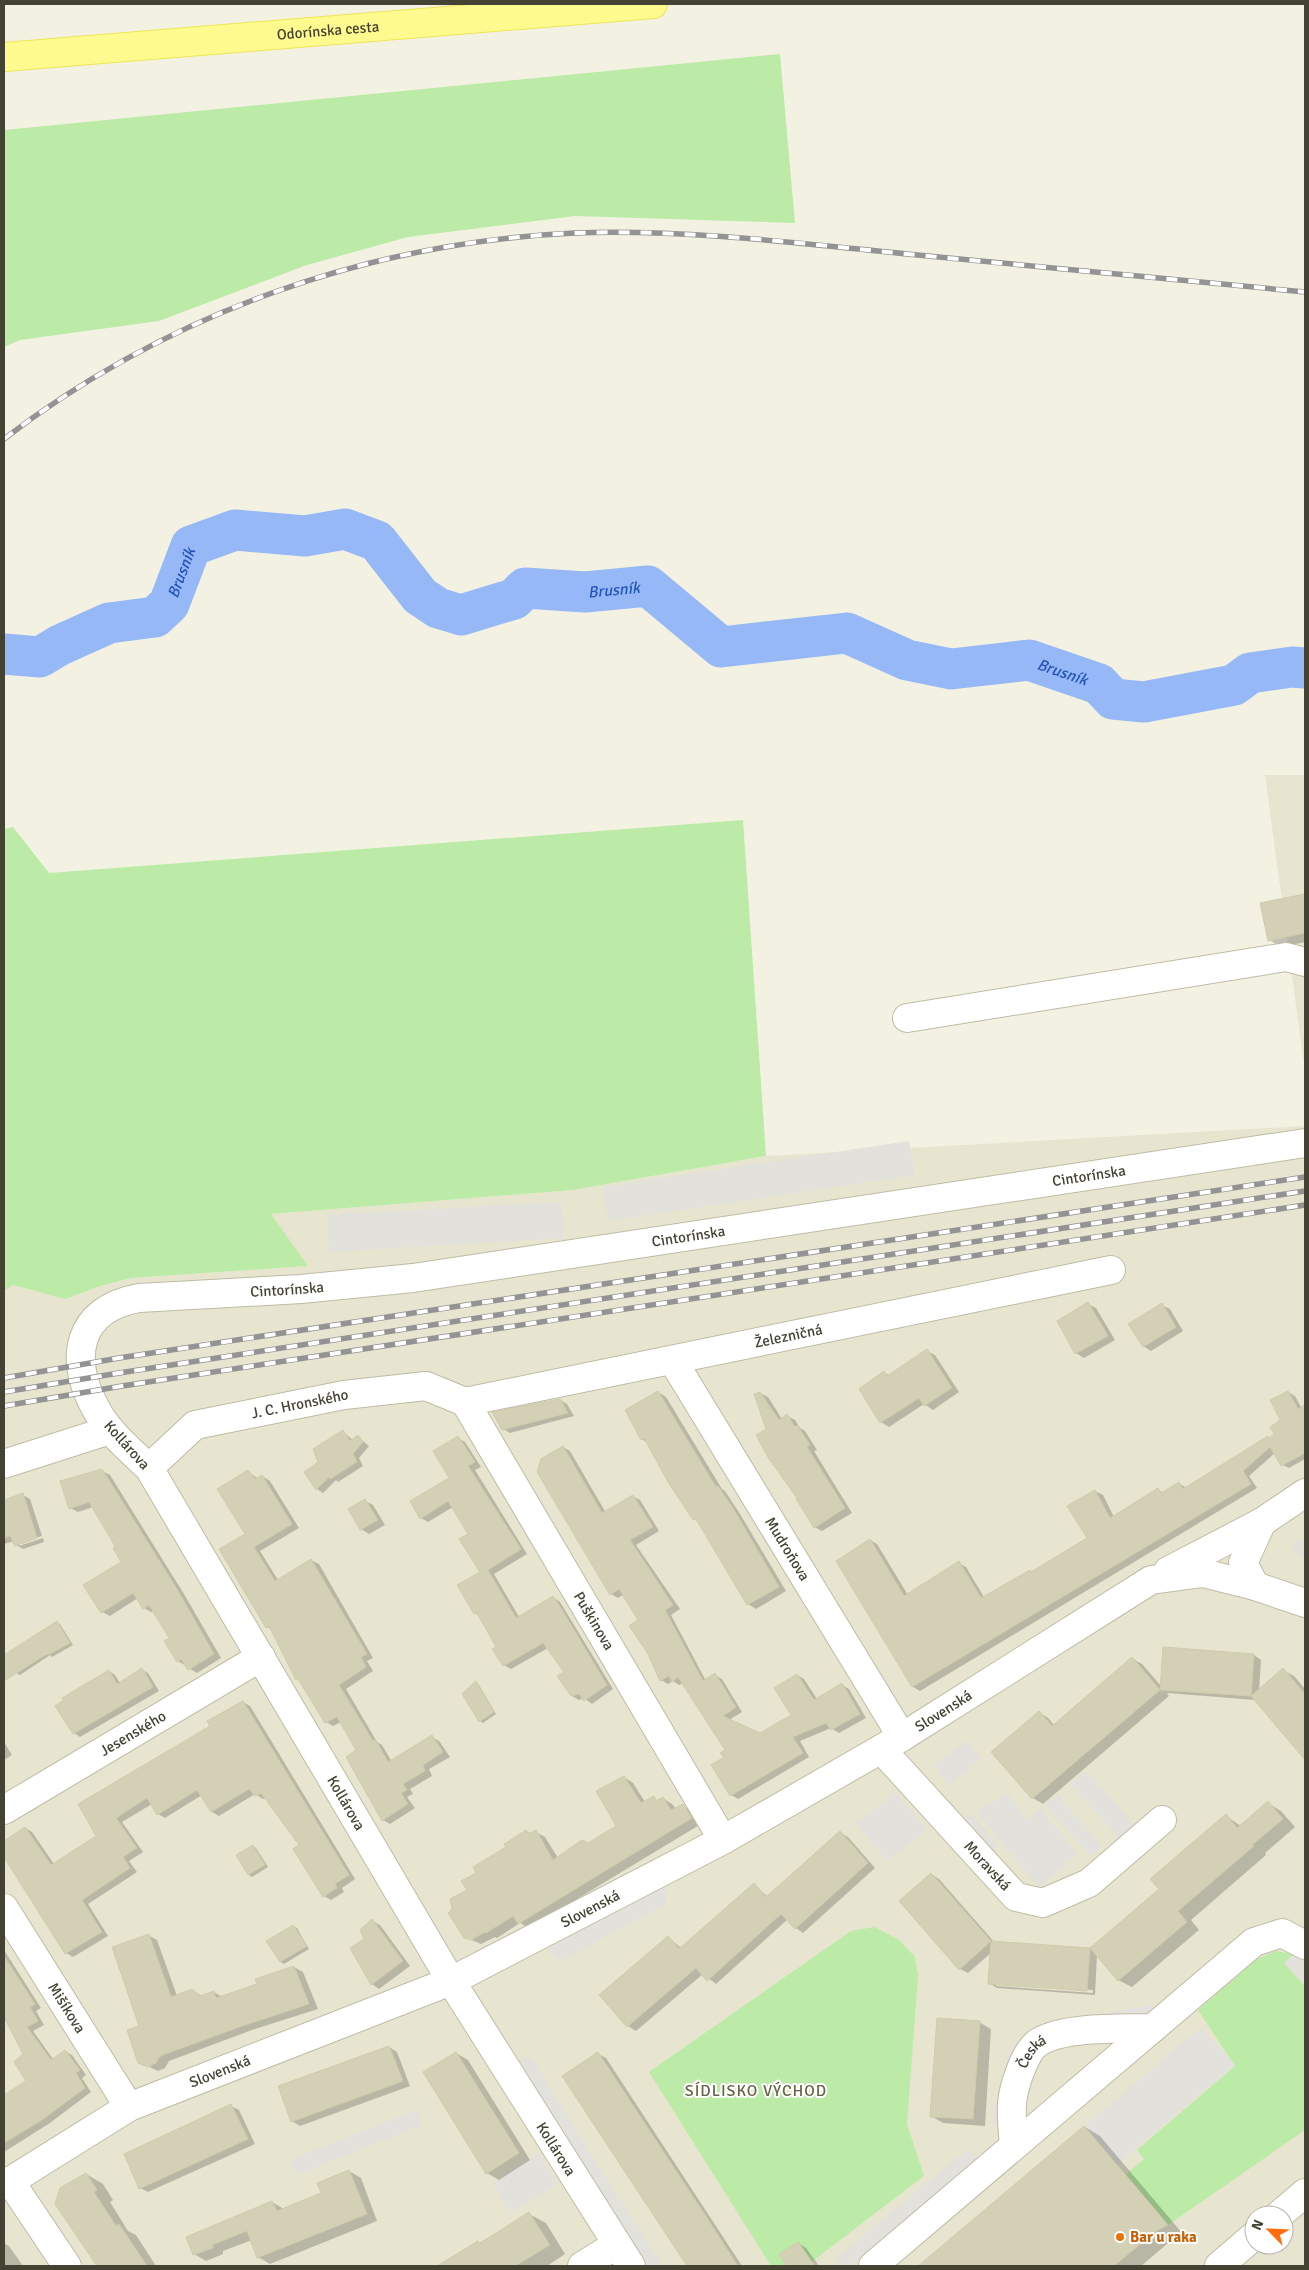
<svg xmlns="http://www.w3.org/2000/svg" width="1309" height="2270" viewBox="0 0 1309 2270" font-family="Signika,sans-serif">
  <style>
    .residential { fill: #e7e5cf; fill-rule: evenodd }
    .green { fill: #bbeba6 }
    .parking { fill: #e2e1db }
    .shadow { fill: #0003; fill-rule: evenodd }
    .lines { fill: none; stroke-linecap: round; stroke-linejoin: round }
    .river { stroke: #97b8f6; stroke-width: 41 }
    .building { fill: #d4d0b6; stroke: #d0cba9 }
    .minor-casing { stroke: #bebca4; stroke-width: 30 }
    .major-casing { stroke: #eee555; stroke-width: 30 }
    .minor { stroke: #fff; stroke-width: 28 }
    .major { stroke: #fffa8e; stroke-width: 28 }
    .rail-casing { stroke: #939393; stroke-width: 5.5 }
    .rail { stroke: #fff; stroke-width: 4; stroke-dasharray: 11; stroke-linecap: butt }
    .food-dot { fill: #e8710a; stroke: #fff; stroke-width: 2 }
    .labels { text-anchor: middle; stroke-width: 4; stroke-linejoin: round; paint-order: stroke }
    .street-label { font-size: 15px; fill: #444232; stroke: #fff }
    .food-label { font-size: 15px; font-weight: bold; fill: #c56008; stroke: #fff; text-anchor: start }
    .water-label { font-size: 16px; font-style: italic; fill: #2355b9; stroke: #fff }
    .neighbourhood-label { font-size: 16px; letter-spacing: 1px; fill: #686348; stroke: #fff }
  </style>
  <rect width="100%" height="100%" fill="#f3f2e2"/>
  <path class="residential" d="M1265,775H1305V1072Z
    M1305,1126V2266H4V1291L13,1285L34,1291L100,1286L131,1278L308,1266L270,1214L573,1190L766,1156ZM1254,2215H1284V2245H1254Z"/>
  <path class="green" d="M780,54L795,223L575,216L408,237L307,265L159,321L20,340L4,347V130Z
    M743,820L766,1156L573,1190L271,1214L308,1266L131,1278L100,1286L65,1299L13,1285L4,1291V829L13,827L49,873Z
    M875,1927L899,1940L915,1957L918,1976L907,2124L924,2176L806,2266H771L649,2072L851,1931Z
    M1276,1951L1302,1956L1305,1960V2130L1168,2225L1126,2174L1144,2159L1137,2150L1235,2066L1198,2010L1257,1959Z"/>
  <path class="parking" d="M909,1141L915,1175L608,1221L603,1187Z
    M561,1202L564,1238L329,1252L327,1215Z
    M1305,1536V1561L1291,1546Z
    M966,1740L981,1759L949,1785L934,1766Z
    M1086,1771L1136,1826L1120,1839L1070,1784Z
    M895,1792L927,1829L888,1861L856,1824Z
    M1007,1793L1027,1820L1040,1808L1077,1854L1040,1888L976,1812Z
    M1057,1794L1102,1847L1091,1856L1043,1805Z
    M971,1814L997,1844L989,1860L956,1822Z
    M665,1887L666,1905L560,1961L546,1949Z
    M1297,1951L1305,1960V1986L1284,1963Z
    M1153,2005L1154,2014L1048,2024Z
    M1040,2027L1007,2127L992,2125L1009,2051L1029,2030Z
    M1201,2027L1235,2065L1117,2164L1085,2126Z
    M531,2057L592,2157L663,2266H644L512,2061Z
    M416,2110L422,2125L296,2175L290,2160Z
    M967,2149L979,2160L851,2266H840L835,2261L855,2243Z
    M539,2154L557,2184L511,2213L493,2183Z"/>
  <path class="shadow" d="M1305,895V942L1281,947L1269,940L1261,904Z
    M1088,1304L1096,1308L1115,1340L1084,1358L1076,1353Z
    M1162,1305L1170,1309L1183,1331L1151,1351L1143,1346Z
    M927,1351L935,1355L959,1392L933,1410L924,1404L889,1427L881,1422L860,1389L884,1372L890,1376Z
    M658,1392L666,1397L722,1489L725,1491L740,1514L786,1591L756,1609L748,1604L699,1522L694,1519L648,1443L642,1439Z
    M1288,1392L1295,1396L1302,1409L1305,1407V1459L1289,1468L1281,1464L1275,1453L1249,1476L1257,1488L920,1691L913,1687L837,1562L870,1540L877,1544L908,1595L959,1563L966,1567L984,1597L1030,1571L1032,1572L1089,1538L1095,1491L1103,1495L1114,1517L1158,1490L1164,1493L1179,1483L1186,1488L1268,1437L1270,1439L1276,1435L1282,1421Z
    M760,1393L768,1397L782,1419L787,1416L795,1420L800,1428L805,1431L817,1450L814,1451L852,1513L822,1531L814,1527L799,1498L768,1429Z
    M560,1400L567,1404L574,1416L510,1433L503,1429Z
    M343,1432L353,1440L358,1437L369,1446L359,1458L363,1466L338,1482L336,1480L323,1493L317,1489L319,1463Z
    M458,1438L465,1442L481,1467L475,1470L527,1554L494,1574L519,1617L553,1597L560,1602L613,1689L592,1704L584,1698L579,1700L572,1696L566,1672L548,1648L511,1669L504,1665L498,1647L480,1616L475,1613L482,1573L470,1534L453,1507L428,1522L421,1518L450,1478Z
    M563,1447L570,1451L606,1513L633,1496L640,1500L659,1531L636,1545L680,1609L671,1615L706,1681L715,1675L722,1679L742,1712L729,1720L760,1734L793,1716L797,1675L804,1679L817,1699L842,1685L849,1689L866,1718L839,1733L831,1728L800,1741L809,1757L738,1799L731,1795L713,1766L725,1758L727,1751L683,1683L679,1685L673,1681L668,1684L661,1680L648,1652L640,1620L623,1595L618,1598L611,1594L539,1472Z
    M102,1471L110,1475L184,1594L221,1658L197,1673L178,1661L171,1639L154,1611L151,1612L144,1608L138,1598L110,1616L102,1612L123,1563L117,1547L93,1507L78,1512L70,1508Z
    M248,1471L258,1479L262,1476L270,1481L299,1528L260,1551L278,1580L311,1560L319,1564L373,1658L367,1661L373,1671L346,1689L377,1742L382,1745L392,1762L432,1737L439,1741L450,1757L429,1769L432,1776L410,1789L413,1794L407,1797L415,1808L390,1824L383,1820L358,1751L341,1722L333,1726L326,1722L301,1681L297,1679L273,1630L267,1627L247,1534Z
    M23,1495L30,1499L42,1536L19,1543V1546L43,1538L44,1542L23,1549L16,1545L14,1541L4,1544V1501Z
    M365,1501L373,1505L385,1525L369,1534L361,1529Z
    M57,1623L60,1624L73,1645L52,1657L50,1655L20,1675L17,1673Z
    M1254,1655L1261,1660L1259,1691L1283,1670L1294,1676L1305,1689V1758L1255,1700L1167,1693L1169,1696L1043,1804L1033,1798L993,1752L1039,1712L1048,1718L1055,1726L1132,1659L1142,1664L1162,1687Z
    M142,1670L148,1673L159,1691L80,1737L74,1733L109,1671L115,1675L120,1683Z
    M476,1683L479,1685L496,1714L483,1723L480,1721Z
    M243,1702L250,1706L355,1879L342,1888L344,1892L331,1900L324,1896L301,1845L266,1798L263,1799L255,1794L219,1816L212,1812L202,1795L165,1818L158,1814L152,1804L122,1822L143,1852L129,1861L137,1872L88,1904L108,1936L73,1957L66,1953L4,1854V1843L25,1828L32,1832L54,1864L98,1836L80,1805L211,1726Z
    M4,1742L12,1755L4,1760Z
    M624,1777L633,1783L645,1802L653,1798L659,1801L663,1798L672,1804L676,1809L682,1806L692,1811L701,1824L529,1928L520,1923L497,1938L495,1937L481,1944L465,1937L468,1890L478,1873L526,1831L532,1834L536,1832L545,1837L558,1858L588,1845L617,1826Z
    M1268,1803L1281,1811L1295,1827L1265,1853L1266,1855L1191,1920L1199,1930L1132,1987L1118,1980L1097,1955L1095,1995L997,1988L989,1983L992,1952L968,1973L960,1969L931,1874L939,1879L995,1943L1090,1949L1161,1889L1226,1816L1241,1826ZM996,1983L1093,1990V1993L996,1986Z
    M840,1833L848,1837L875,1868L803,1933L796,1928L788,1919L716,1984L703,1974L636,2031L628,2026L601,1995L668,1937L681,1948L754,1885L768,1897Z
    M253,1846L256,1848L268,1867L252,1877L249,1875L237,1855Z
    M372,1921L380,1925L410,1966L379,1989L372,1984L366,1939Z
    M293,1926L297,1928L309,1949L284,1964L281,1962L268,1941Z
    M148,1935L157,1940L177,1996L192,1990L202,1996L214,1992L222,1997L258,1985L294,1967L303,1972L318,2009L252,2030L169,2061L165,2068L158,2071L139,2062Z
    M4,1950L41,2008L36,2011L44,2025L33,2031L53,2059L65,2051L72,2055L86,2075L82,2078L91,2092L50,2123L4,2152V2097L27,2081L24,2054L4,2017Z
    M979,2022L991,2029L985,2126L943,2123L931,2116Z
    M389,2047L397,2052L410,2086L300,2126L292,2121Z
    M456,2053L468,2060L530,2160L499,2180L487,2173Z
    M598,2054L606,2058L742,2266H689L564,2077Z
    M231,2106L239,2110L255,2144L148,2192L140,2188Z
    M1085,2127L1100,2136L1183,2234L1173,2239L1141,2266H920Z
    M349,2171L361,2178L377,2221L270,2264L258,2257L252,2240L223,2251V2254L206,2261L194,2254L272,2202L284,2209L322,2194Z
    M86,2174L103,2184L113,2200L110,2202L128,2231L136,2235L156,2266H98L56,2204L61,2189Z
    M529,2214L546,2223L565,2254L547,2266H440Z
    M4,2243L9,2246L23,2266H4Z
    M798,2243L806,2248L819,2266H789L781,2255Z"/>
  <g class="lines">
    <path class="river" id="s1" d="M4,654L40,657L60,645L109,623L155,617L169,604L191,546L235,530L305,536L345,529L377,541L420,596L438,608L461,615L514,599L525,588L585,592L648,586L721,647L847,633L907,660L951,669L1029,660L1099,684L1113,699L1144,702L1234,685L1250,673L1292,667L1305,668"/>
  </g>
  <path class="building" d="M1305,894V933L1268,941L1260,903Z
    M1088,1302L1108,1336L1075,1354L1057,1321Z
    M1162,1303L1176,1327L1143,1347L1128,1324Z
    M927,1349L952,1388L924,1406L919,1398L880,1423L859,1389L884,1371L887,1376Z
    M658,1391L716,1487L718,1486L733,1508L779,1587L747,1605L696,1519L693,1520L668,1482L644,1438L641,1440L625,1410Z
    M1288,1391L1298,1409L1305,1405V1453L1281,1466L1270,1447L1243,1471L1251,1484L912,1687L836,1561L870,1539L904,1596L959,1561L981,1598L1030,1570L1031,1572L1087,1538L1067,1506L1095,1490L1110,1518L1158,1488L1161,1493L1179,1482L1183,1489L1268,1436L1269,1438L1274,1434L1270,1427L1280,1420L1270,1400Z
    M760,1392L779,1420L787,1414L795,1427L797,1425L810,1445L807,1447L845,1508L814,1528L796,1499L797,1498L769,1459L756,1435L766,1429L754,1394Z
    M560,1399L568,1413L502,1430L492,1412Z
    M343,1430L350,1441L358,1435L363,1442L353,1454L357,1462L330,1479L329,1477L316,1490L304,1472L318,1462L313,1449Z
    M458,1436L475,1462L468,1466L521,1549L488,1570L516,1618L553,1596L561,1608L607,1685L584,1701L579,1694L571,1696L557,1676L564,1672L543,1643L503,1666L492,1649L496,1647L477,1613L474,1614L457,1585L480,1572L459,1539L468,1534L448,1501L420,1519L410,1501L449,1478L433,1451Z
    M563,1446L602,1513L633,1495L653,1527L630,1540L673,1605L665,1610L703,1681L715,1673L736,1707L723,1716L760,1733L791,1715L774,1688L797,1674L814,1700L842,1683L860,1714L831,1730L826,1723L793,1737L803,1753L730,1796L711,1765L724,1757L720,1753L725,1750L678,1677L672,1682L669,1676L660,1681L647,1652L629,1626L638,1620L619,1589L610,1595L537,1472L541,1459Z
    M102,1469L177,1589L214,1654L188,1670L181,1659L177,1662L164,1641L169,1638L149,1605L143,1609L133,1593L101,1613L83,1585L121,1562L113,1548L115,1546L89,1502L69,1509L60,1481Z
    M248,1470L255,1479L262,1475L292,1524L254,1547L275,1581L311,1559L367,1654L361,1657L366,1667L339,1685L373,1741L375,1739L388,1762L432,1735L443,1752L423,1765L425,1771L403,1784L407,1790L401,1793L408,1804L382,1821L346,1757L356,1750L337,1717L325,1723L298,1679L296,1680L269,1626L266,1628L219,1549L245,1534L217,1489Z
    M23,1493L37,1538L15,1546L10,1536L4,1538V1500Z
    M365,1499L378,1520L360,1530L348,1509Z
    M57,1621L70,1643L48,1655L47,1654L4,1681V1655Z
    M1163,1647L1254,1654L1251,1696L1160,1690Z
    M1132,1657L1160,1690L1032,1799L991,1752L1039,1711L1052,1726Z
    M142,1668L153,1687L73,1734L55,1706L64,1700L62,1698L109,1670L117,1684Z
    M1283,1668L1305,1694V1760L1251,1696Z
    M476,1681L494,1712L479,1722L462,1694Z
    M243,1701L349,1875L335,1884L337,1888L323,1897L293,1849L299,1845L261,1793L255,1796L249,1789L211,1812L197,1790L157,1815L147,1798L116,1818L137,1848L123,1857L130,1868L82,1900L102,1932L65,1954L4,1857V1841L25,1827L51,1865L96,1836L78,1804L210,1726L207,1721Z
    M624,1776L641,1803L654,1796L656,1801L663,1797L671,1810L683,1804L692,1818L518,1924L513,1916L486,1933L485,1932L471,1940L464,1938L448,1913L452,1909L450,1899L467,1890L461,1881L476,1873L473,1867L506,1847L504,1844L526,1830L529,1834L536,1830L553,1860L582,1840L588,1843L616,1826L596,1791Z
    M1268,1801L1283,1819L1252,1845L1254,1846L1178,1911L1187,1922L1118,1981L1090,1948L1159,1889L1150,1879L1226,1814L1237,1828Z
    M840,1831L868,1863L795,1929L781,1914L707,1981L696,1968L627,2027L599,1995L668,1936L679,1949L754,1883L766,1897Z
    M253,1845L265,1865L248,1875L236,1855Z
    M931,1873L991,1941L959,1970L899,1901Z
    M372,1919L403,1961L371,1985L350,1948L364,1939L360,1930Z
    M293,1925L307,1946L280,1962L266,1941Z
    M149,1934L171,1997L192,1989L200,1996L214,1991L216,1998L257,1984L255,1979L294,1966L309,2004L242,2026L160,2056L156,2063L148,2067L138,2063L127,2030L139,2026L112,1947Z
    M991,1941L1090,1948L1087,1991L988,1984Z
    M4,1956L35,2004L30,2007L38,2021L27,2027L51,2060L65,2050L80,2070L76,2073L85,2088L42,2120L4,2143V2095L26,2081L14,2062L23,2054L4,2017Z
    M937,2018L980,2021L973,2119L930,2117Z
    M389,2046L403,2081L291,2122L278,2086Z
    M456,2052L519,2153L486,2174L423,2072Z
    M598,2052L707,2218L738,2266H687L562,2076Z
    M231,2104L248,2139L139,2189L124,2154Z
    M1084,2126L1168,2225L1156,2231L1114,2266H918Z
    M349,2170L367,2214L257,2258L247,2231L212,2245L213,2248L193,2255L186,2237L272,2201L277,2211L321,2193L317,2183Z
    M86,2173L97,2190L94,2192L116,2226L119,2224L147,2266H97L55,2204L60,2188Z
    M529,2212L550,2245L515,2266H437L478,2241L479,2244Z
    M798,2242L815,2266H787L779,2254Z"/>
  <g class="lines">
    <g class="minor-casing">
      <g id="minor">
        <path d="M907,1018L1286,957L1305,962"/>
        <path id="s2" d="M673,1361L902,1737"/>
        <path id="s3" d="M465,1402L1111,1270"/>
        <path id="s4" d="M465,1402L723,1840"/>
        <path d="M4,1464L110,1430"/>
        <path id="s5" d="M149,1468L195,1425L344,1395L426,1386L465,1402"/>
        <path d="M1168,1571L1262,1522L1305,1493"/>
        <path d="M1255,1586L1243,1563L1262,1522"/>
        <path id="s6" d="M881,1749L1016,1897L1043,1903L1089,1883L1162,1820"/>
        <path id="s7" d="M4,1810L261,1657"/>
        <path id="s8" d="M4,1908L129,2107"/>
        <path id="s9" d="M1014,2146C1013,2133 1011,2118 1012,2104C1013,2088 1025,2050 1039,2042C1065,2026 1123,2029 1153,2028"/>
        <path d="M10,2181L67,2266"/>
        <path id="s10" d="M4,2185L129,2107L451,1981L723,1840L902,1737L1151,1580L1203,1573L1255,1586L1305,1603"/>
        <path d="M1279,2215L1305,2193"/>
        <path d="M582,2266L616,2245"/>
        <path id="s11" d="M631,2266L451,1981L149,1468C130,1450 108,1432 96,1409C68,1358 77,1309 139,1298L301,1289L413,1278L1305,1143"/>
        <path d="M873,2266L1254,1942L1282,1933L1305,1945"/>
        <path d="M1219,2266L1254,2236"/>
      </g>
    </g>
    <g class="major-casing">
      <g id="major">
        <path id="s12" d="M4,57L653,4"/>
      </g>
    </g>
    <use href="#minor" class="minor"/>
    <use href="#major" class="major"/>
    <g class="rail-casing">
      <path id="rail" d="M4,439C167,314 369,242 575,233C686,229 797,243 907,254C1040,267 1172,279 1305,292
        M4,1378L119,1358L1305,1177
        M4,1392L119,1373L1305,1191
        M4,1406L122,1386L1305,1205"/>
    </g>
    <use href="#rail" class="rail"/>
  </g>
  <circle class="food-dot" cx="1120" cy="2237" r="5"/>
  <g class="labels">
    <g class="street-label">
      <text dy="5" stroke="none"><textPath href="#s12" startOffset="325">Odorínska cesta</textPath></text>
      <text dy="5" stroke="none"><textPath href="#s11" startOffset="2116">Cintorínska</textPath></text>
      <text dy="5" stroke="none"><textPath href="#s11" startOffset="1711">Cintorínska</textPath></text>
      <text dy="5" stroke="none"><textPath href="#s11" startOffset="1306">Cintorínska</textPath></text>
      <text dy="5" stroke="none"><textPath href="#s3" startOffset="330">Železničná</textPath></text>
      <text dy="5" stroke="none"><textPath href="#s5" startOffset="170">J. C. Hronského</textPath></text>
      <text transform="translate(127 1445) rotate(48)" y="5">Kollárova</text>
      <text dy="5" stroke="none"><textPath href="#s2" startOffset="220">Mudroňova</textPath></text>
      <text dy="5" stroke="none"><textPath href="#s4" startOffset="254">Puškinova</textPath></text>
      <text dy="5" stroke="none"><textPath href="#s10" startOffset="1055">Slovenská</textPath></text>
      <text dy="5" stroke="none"><textPath href="#s7" startOffset="150">Jesenského</textPath></text>
      <text transform="translate(346 1803) rotate(60)" y="5">Kollárova</text>
      <text dy="5" stroke="none"><textPath href="#s6" startOffset="158">Moravská</textPath></text>
      <text dy="5" stroke="none"><textPath href="#s10" startOffset="650">Slovenská</textPath></text>
      <text dy="5" stroke="none"><textPath href="#s8" startOffset="118">Mišíkova</textPath></text>
      <text dy="5" stroke="none"><textPath href="#s9" startOffset="99">Česká</textPath></text>
      <text dy="5" stroke="none"><textPath href="#s10" startOffset="245">Slovenská</textPath></text>
      <text transform="translate(556 2149) rotate(58)" y="5">Kollárova</text>
    </g>
    <g class="food-label">
      <text x="1130" y="2242">Bar u raka</text>
    </g>
    <g class="water-label">
      <text dy="6" stroke="none"><textPath href="#s1" startOffset="212">Brusník</textPath></text>
      <text dy="6" stroke="none"><textPath href="#s1" startOffset="708">Brusník</textPath></text>
      <text dy="6" stroke="none"><textPath href="#s1" startOffset="1189">Brusník</textPath></text>
    </g>
    <g class="neighbourhood-label">
      <text x="756" y="2096">SÍDLISKO VÝCHOD</text>
    </g>
  </g>
  <rect width="1309" height="2270" fill="none" stroke="#444232" stroke-width="10"/>
  <g transform="translate(1269 2230) rotate(294)"><circle r="24" fill="#ffffff" stroke="#b4b3ad"/>
  <path d="M0-4L9 19L0 12L-9 19Z" fill="#ff6c0c"/>
  <text y="-8" font-size="14" font-weight="bold" text-anchor="middle" fill="#444232">N</text>
  </g>
</svg>
